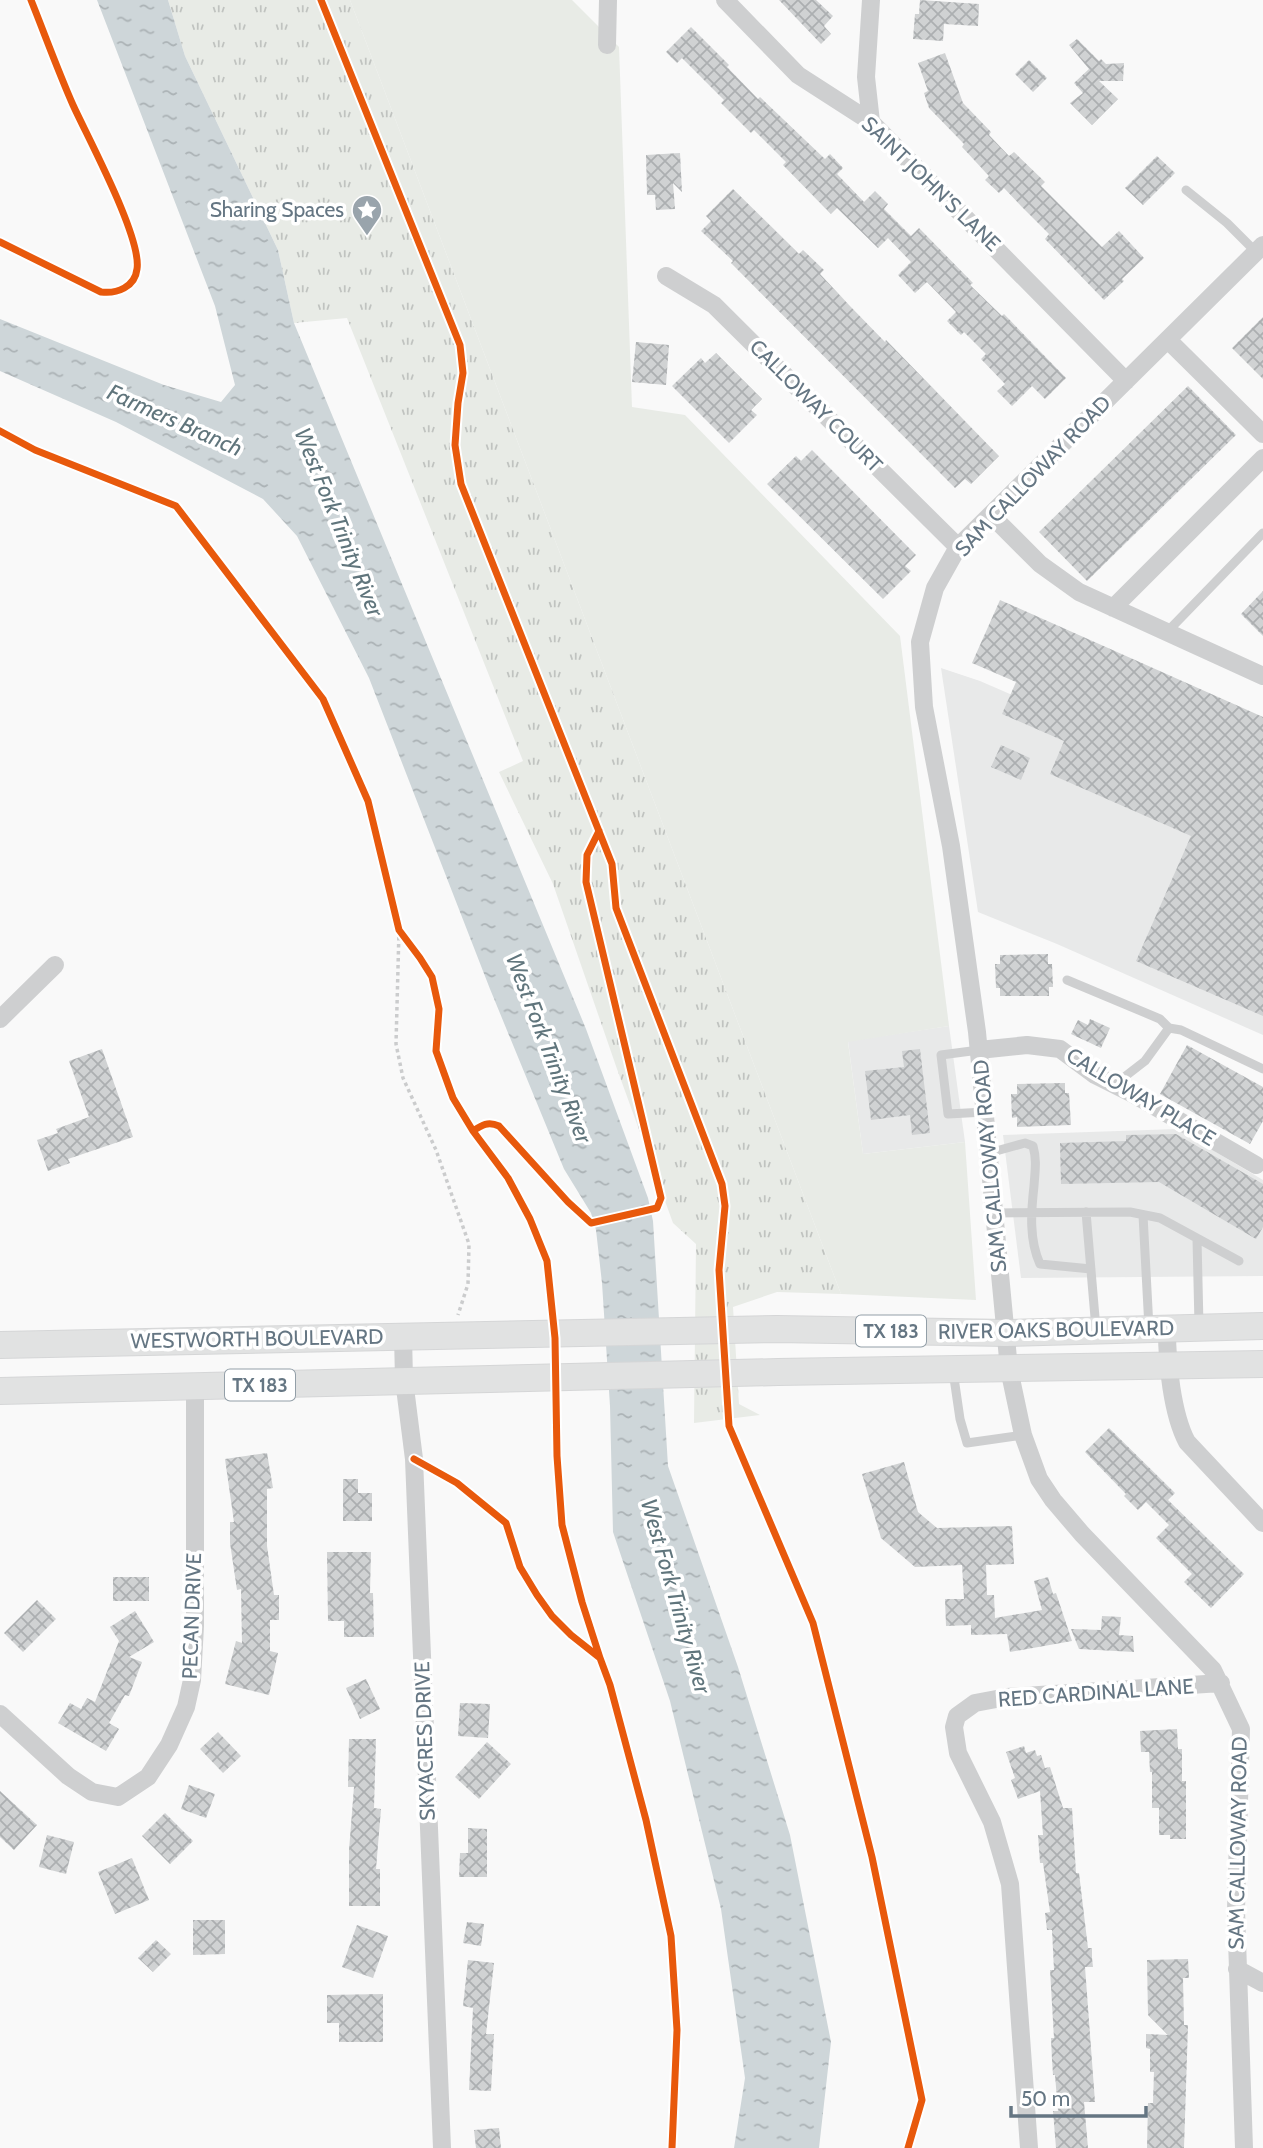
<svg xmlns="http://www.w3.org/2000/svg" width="1263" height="2148" viewBox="0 0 1263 2148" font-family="Cabin,sans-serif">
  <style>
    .built { fill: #e8e9e9 }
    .green { fill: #e8ebe6 }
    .park { fill: url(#park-tufts) }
    .water { fill: url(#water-ripples) }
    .building { fill: url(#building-cross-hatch) }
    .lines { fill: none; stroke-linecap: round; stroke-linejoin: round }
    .primary-casing { stroke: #d5d6d7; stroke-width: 28 }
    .path { stroke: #cbcccd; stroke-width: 3.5; stroke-dasharray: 3.5 3.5; stroke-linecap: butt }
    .lane { stroke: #cecfd0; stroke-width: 9 }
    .street { stroke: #cecfd0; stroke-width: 18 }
    .primary { stroke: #e1e2e2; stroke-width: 26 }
    .cycleway-casing { stroke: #fff; stroke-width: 11 }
    .cycleway { stroke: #e8590c; stroke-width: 7 }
    .labels { text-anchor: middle; stroke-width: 7; stroke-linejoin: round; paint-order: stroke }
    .shield { fill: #fff; stroke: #939fa8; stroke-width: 2 }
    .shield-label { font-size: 19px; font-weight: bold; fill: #657683 }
    .street-label { font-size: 21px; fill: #657683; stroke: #fff }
    .poi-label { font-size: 21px; fill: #657683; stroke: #fff; text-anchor: end }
    .water-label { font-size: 23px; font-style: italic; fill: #60757c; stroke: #fff }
  </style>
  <defs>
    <pattern id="park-tufts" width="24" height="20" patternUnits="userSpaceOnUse" patternTransform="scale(1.75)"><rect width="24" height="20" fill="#e8ebe6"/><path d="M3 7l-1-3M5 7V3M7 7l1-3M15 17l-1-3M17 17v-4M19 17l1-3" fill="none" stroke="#c0c3c0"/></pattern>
    <pattern id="water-ripples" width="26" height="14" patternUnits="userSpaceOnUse" patternTransform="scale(1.75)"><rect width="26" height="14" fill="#ced6d9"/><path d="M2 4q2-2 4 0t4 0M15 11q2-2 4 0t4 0" fill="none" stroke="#abb2b5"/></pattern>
    <pattern id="building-cross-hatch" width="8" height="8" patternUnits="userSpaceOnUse" patternTransform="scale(1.75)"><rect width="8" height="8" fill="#d0d2d3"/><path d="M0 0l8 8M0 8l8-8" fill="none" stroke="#acafb1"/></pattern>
  </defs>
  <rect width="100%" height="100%" fill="#f9f9f9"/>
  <path class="built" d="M941,668L980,681L1263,803V1035L1057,944L978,912Z
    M949,1026L965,1142L863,1154L848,1041Z
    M1177,1129L1263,1180V1276L1021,1278L1003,1135Z"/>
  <path class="green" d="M350,0H572L619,47L632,407L685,415L900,636L949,1026L848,1042L863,1154L965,1142L976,1300L841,1294Z"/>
  <path class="park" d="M168,0H350L841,1294L777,1292L733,1307L739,1404L760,1415L694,1423L696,1244L673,1223L617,1069L553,884L499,772L523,761L347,318L294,323L278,250L185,56Z"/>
  <path class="water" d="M97,0H168L185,56L278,250L294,323L586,1029L648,1198L653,1221L668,1466L738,1667L790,1835L831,2042L819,2148H734L745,2078L721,1909L670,1701L613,1532L610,1406L602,1283L596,1230L591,1213L564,1169L490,989L369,678L297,536L263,499L116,422L0,371V319L164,385L221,402L235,385L215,306Z"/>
  <path class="building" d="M779,0H816L833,16L824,26L831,34L821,44Z
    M920,0L979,4L978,26L944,24L943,41L913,39L915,14H919Z
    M691,27L729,65L727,67L758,99L760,97L825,159L830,154L843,168L837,174L864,202L875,191L888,204L884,209L911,236L919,228L973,283L970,285L1002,316L1004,314L1066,378L1045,399L1032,386L1012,406L997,391L1005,384L981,359L986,354L964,332L961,335L947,321L956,312L927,282L915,293L898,275L911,262L888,238L878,248L837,208L831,214L783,165L786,162L754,130L751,133L721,103L724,100L682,58L677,63L666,52Z
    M1077,39L1099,61L1101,59L1106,64L1124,63L1123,81H1099L1118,99L1092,125L1070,103L1083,93L1074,83L1089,69L1069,45Z
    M945,53L963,103L991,132L989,135L1009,156L1014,152L1045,182L1041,186L1102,247L1119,231L1144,258L1122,279L1124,281L1104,300L1045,239L1049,234L1021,206L1004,188L999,193L985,180L989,176L962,147L964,144L929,108L924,93L928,91L918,63Z
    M1029,60L1047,78L1033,92L1015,74Z
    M680,153L682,192L673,183L675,209L656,210L655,195H647L646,155Z
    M1157,156L1175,173L1143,205L1125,188Z
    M733,189L799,254L803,250L824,270L820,274L849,305L885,342L886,340L999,456L971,484L965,479L955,488L731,263L733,261L701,231L711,221L706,216Z
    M1263,317V379L1232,348Z
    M636,342L669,345L666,385L632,382Z
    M716,353L762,399L751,410L757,415L729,443L672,386L701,358L705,363Z
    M1188,386L1236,435L1087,581L1039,532Z
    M812,450L916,555L905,566L911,571L883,599L767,484L796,456L801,461Z
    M1263,591V636L1241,614Z
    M1000,600L1263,717V1016L1136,961L1191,836L1050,774L1064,741L1002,714L1016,682L972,663Z
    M1001,745L1030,758L1021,780L991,767Z
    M1048,954V964H1052L1053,987H1049V996H1000V988H996L995,964H1000V955Z
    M1090,1019L1110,1028L1101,1048L1071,1034L1078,1020L1088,1025Z
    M1187,1045L1263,1087V1121L1250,1144L1160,1094Z
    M102,1049L133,1137L68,1159L70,1163L48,1171L37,1140L58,1133L56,1129L89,1117L69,1061Z
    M920,1049L930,1133L912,1135L910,1115L871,1120L865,1071L904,1067L902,1051Z
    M1065,1083V1093H1069L1071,1125L1017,1127V1117L1012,1118L1011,1094H1017V1084Z
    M1176,1134L1263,1184V1227L1256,1239L1159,1182L1061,1184L1060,1143L1126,1141V1135Z
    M1109,1428L1175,1493L1168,1500L1244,1574L1211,1608L1184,1582L1192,1574L1156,1538L1169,1525L1146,1502L1138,1510L1124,1496L1126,1494L1085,1452Z
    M267,1453L273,1488L267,1489V1546L274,1595H279V1620H270V1651L278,1653L269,1695L225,1684L236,1641L242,1643L241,1589L237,1590L230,1543V1522H234L225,1459Z
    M904,1462L918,1512L937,1528L1012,1526L1014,1564L986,1565L987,1595H994L995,1618L1042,1610L1034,1581L1048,1577L1053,1594L1056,1593L1072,1641L1010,1652L1007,1634L971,1635V1625L946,1626L945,1599H964L962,1565L915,1567L881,1538L862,1474Z
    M343,1479H358V1493H372V1521H343Z
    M327,1552H371L370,1593H373L374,1637H344V1621H328Z
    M113,1577H149V1601H113Z
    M37,1600L56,1619L23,1652L4,1633Z
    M135,1611L154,1642L129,1657L142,1662L129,1696L125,1695L109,1723L119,1729L106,1751L58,1723L70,1703L81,1709L87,1698L95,1702L119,1641L110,1627Z
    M1102,1616L1121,1617L1119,1635L1133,1636L1134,1652L1079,1649L1071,1629L1101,1630Z
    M366,1679L380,1709L360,1719L346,1688Z
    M460,1703L490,1704L488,1738L458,1736Z
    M1177,1729L1178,1749H1182V1781H1186V1839H1170V1835H1159V1808H1152V1772H1150L1149,1752H1141L1140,1731Z
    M218,1732L241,1756L223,1773L200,1749Z
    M349,1739H376L374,1808L381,1809L376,1869H380V1906H349V1850L354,1787H348Z
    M487,1742L511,1764L479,1799L455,1777Z
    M1024,1746L1026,1753L1035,1750L1037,1756L1041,1755L1045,1768L1050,1767L1063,1808H1072L1076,1873H1079L1088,1948H1092V1958L1093,1967H1085L1095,2102H1084L1088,2148H1056L1053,2111H1058L1055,2075H1053L1052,2060L1051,2038H1054L1050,1970H1054L1052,1930H1047L1045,1913L1050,1912L1043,1863H1040L1038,1835H1043L1040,1791L1018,1799L1011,1780L1015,1778L1006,1752Z
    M189,1785L215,1794L206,1818L181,1809Z
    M0,1791L37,1825L14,1850L0,1837Z
    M165,1813L193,1841L170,1864L142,1836Z
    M468,1828L487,1829V1877H459L460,1853H468Z
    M47,1835L74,1842L66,1874L39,1867Z
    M132,1858L149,1900L115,1914L98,1872Z
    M193,1920H225V1954L193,1955Z
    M467,1922L484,1924L481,1946L463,1943Z
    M357,1925L388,1936L373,1978L342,1967Z
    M156,1940L171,1954L153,1972L138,1958Z
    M1188,1959L1189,1978H1183L1184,2025H1188L1184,2148H1147L1148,2103H1153L1154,2072H1150V2049L1146,2048V2034L1168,2035L1148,2015L1147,1960Z
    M468,1960L494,1963L486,2034H494L491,2091L469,2090L473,2008L463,2006Z
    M383,1994V2042H339V2023H327V1995Z
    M499,2128L501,2148H476L474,2130Z"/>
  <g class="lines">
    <g class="primary-casing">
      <path id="primary" d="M0,1345L777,1329L1006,1333L1263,1326
        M0,1391L778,1372L1263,1364"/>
    </g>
    <path class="path" d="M399,930L396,1044L403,1078L436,1150L469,1244L468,1284L458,1315"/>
    <path class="lane" d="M1186,190L1227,223L1256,252
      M1167,632L1263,533
      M1067,980L1160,1019L1169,1028L1145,1061L1114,1085
      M1169,1028L1181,1030L1263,1069
      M979,1050L941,1055L948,1114L985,1112
      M989,1153L1025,1143L1033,1146C1037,1160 1035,1171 1034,1186C1031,1212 1029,1240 1040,1264L1091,1269
      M1086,1212L1096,1329
      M994,1213L1130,1212L1160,1218L1239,1261
      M1143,1215L1149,1328
      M1197,1239L1199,1325
      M953,1371L960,1419L967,1443L1023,1435"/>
    <path class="street" d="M725,0L798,75L871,122L1126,381
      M607,45L608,0
      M871,122L866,77L871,0
      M666,276L714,305L958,547
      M1168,340L1263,434
      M991,515L1040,564L1079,592L1263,676
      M1113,608L1263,458
      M0,1019L55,965
      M979,1050L1027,1045L1060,1049L1095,1075L1133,1094L1256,1165
      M1167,1330C1167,1362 1172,1414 1187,1442L1263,1523
      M403,1335L404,1380L414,1459L442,2148
      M0,1714L68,1776L92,1792L118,1797L148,1777L169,1745L186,1707L192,1680L195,1626V1387
      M1237,1969L1263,1983
      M1029,2148L1010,1884L992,1822L958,1753L954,1727L957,1716L975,1703L1007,1697L1221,1683
      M1244,2148L1236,1910L1241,1729L1213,1670L1082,1534L1053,1500L1039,1479L1023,1435L1009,1369L977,1032L951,846L924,707L920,642L935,588L958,547L1263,245"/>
    <use href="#primary" class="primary"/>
    <g class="cycleway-casing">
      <path id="cycleway" d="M321,0L460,345L463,373L458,403L455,445L461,484L612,864L616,908L722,1184L725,1206L719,1270L729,1426L813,1623L872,1857L922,2100L908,2148
        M0,242L101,292C117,294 135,287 137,269C142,238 88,138 73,105C58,71 45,35 31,0
        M0,431L35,450L176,506L323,699L368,801L399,930L420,958L432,977L439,1009L436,1051L453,1098L473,1131L508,1178L530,1219L547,1261L555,1338L557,1456L562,1525L582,1602L600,1658
        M473,1131C482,1125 488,1121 499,1126L568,1202L591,1223L657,1208L661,1198L586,882L587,855L599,831
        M414,1459L457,1483L506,1523L520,1567L537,1595L552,1616L571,1635L600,1658L610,1685L646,1820L671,1936L677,2030L672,2148"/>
    </g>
    <use href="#cycleway" class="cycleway"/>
  </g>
  <defs>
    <g id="sight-pin" transform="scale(1.575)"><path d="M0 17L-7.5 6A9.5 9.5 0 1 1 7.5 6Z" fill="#99a4ac" stroke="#fff"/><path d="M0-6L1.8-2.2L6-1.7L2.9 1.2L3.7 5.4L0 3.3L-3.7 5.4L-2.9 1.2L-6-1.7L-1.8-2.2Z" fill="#fff"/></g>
  </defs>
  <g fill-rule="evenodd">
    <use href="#sight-pin" x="367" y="210"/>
  </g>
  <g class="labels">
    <g class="shield">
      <rect x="856" y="1315.5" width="70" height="31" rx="5"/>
      <rect x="225" y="1369.5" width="70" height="31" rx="5"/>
    </g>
    <g class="shield-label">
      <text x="891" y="1338">TX 183</text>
      <text x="260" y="1392">TX 183</text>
    </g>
    <g class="street-label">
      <text transform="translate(931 184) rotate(44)" y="7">SAINT JOHN'S LANE</text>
      <text transform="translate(816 406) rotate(45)" y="7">CALLOWAY COURT</text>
      <text transform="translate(1033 476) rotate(-46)" y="7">SAM CALLOWAY ROAD</text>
      <text transform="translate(1141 1097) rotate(31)" y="7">CALLOWAY PLACE</text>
      <text transform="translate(990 1166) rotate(-95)" y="7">SAM CALLOWAY ROAD</text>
      <text transform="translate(1056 1330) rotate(-1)" y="7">RIVER OAKS BOULEVARD</text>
      <text transform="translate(257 1339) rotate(-1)" y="7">WESTWORTH BOULEVARD</text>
      <text transform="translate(192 1616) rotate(-88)" y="7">PECAN DRIVE</text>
      <text transform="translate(1096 1693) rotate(-4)" y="7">RED CARDINAL LANE</text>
      <text transform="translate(425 1741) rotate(-92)" y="7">SKYACRES DRIVE</text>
      <text transform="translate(1238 1843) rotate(-89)" y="7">SAM CALLOWAY ROAD</text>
    </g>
    <g class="poi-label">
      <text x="344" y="217">Sharing Spaces</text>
    </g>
    <g class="water-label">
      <text transform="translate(175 420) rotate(24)" y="8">Farmers Branch</text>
      <text transform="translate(339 522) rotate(68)" y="8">West Fork Trinity River</text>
      <text transform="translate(549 1048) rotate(69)" y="8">West Fork Trinity River</text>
      <text transform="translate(676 1596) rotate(74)" y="8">West Fork Trinity River</text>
    </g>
  </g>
  <path d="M1011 2106v10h135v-10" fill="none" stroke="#657683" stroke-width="3.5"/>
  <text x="1021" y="2106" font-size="21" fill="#657683" stroke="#ffffff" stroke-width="5" paint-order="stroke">50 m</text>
</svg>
